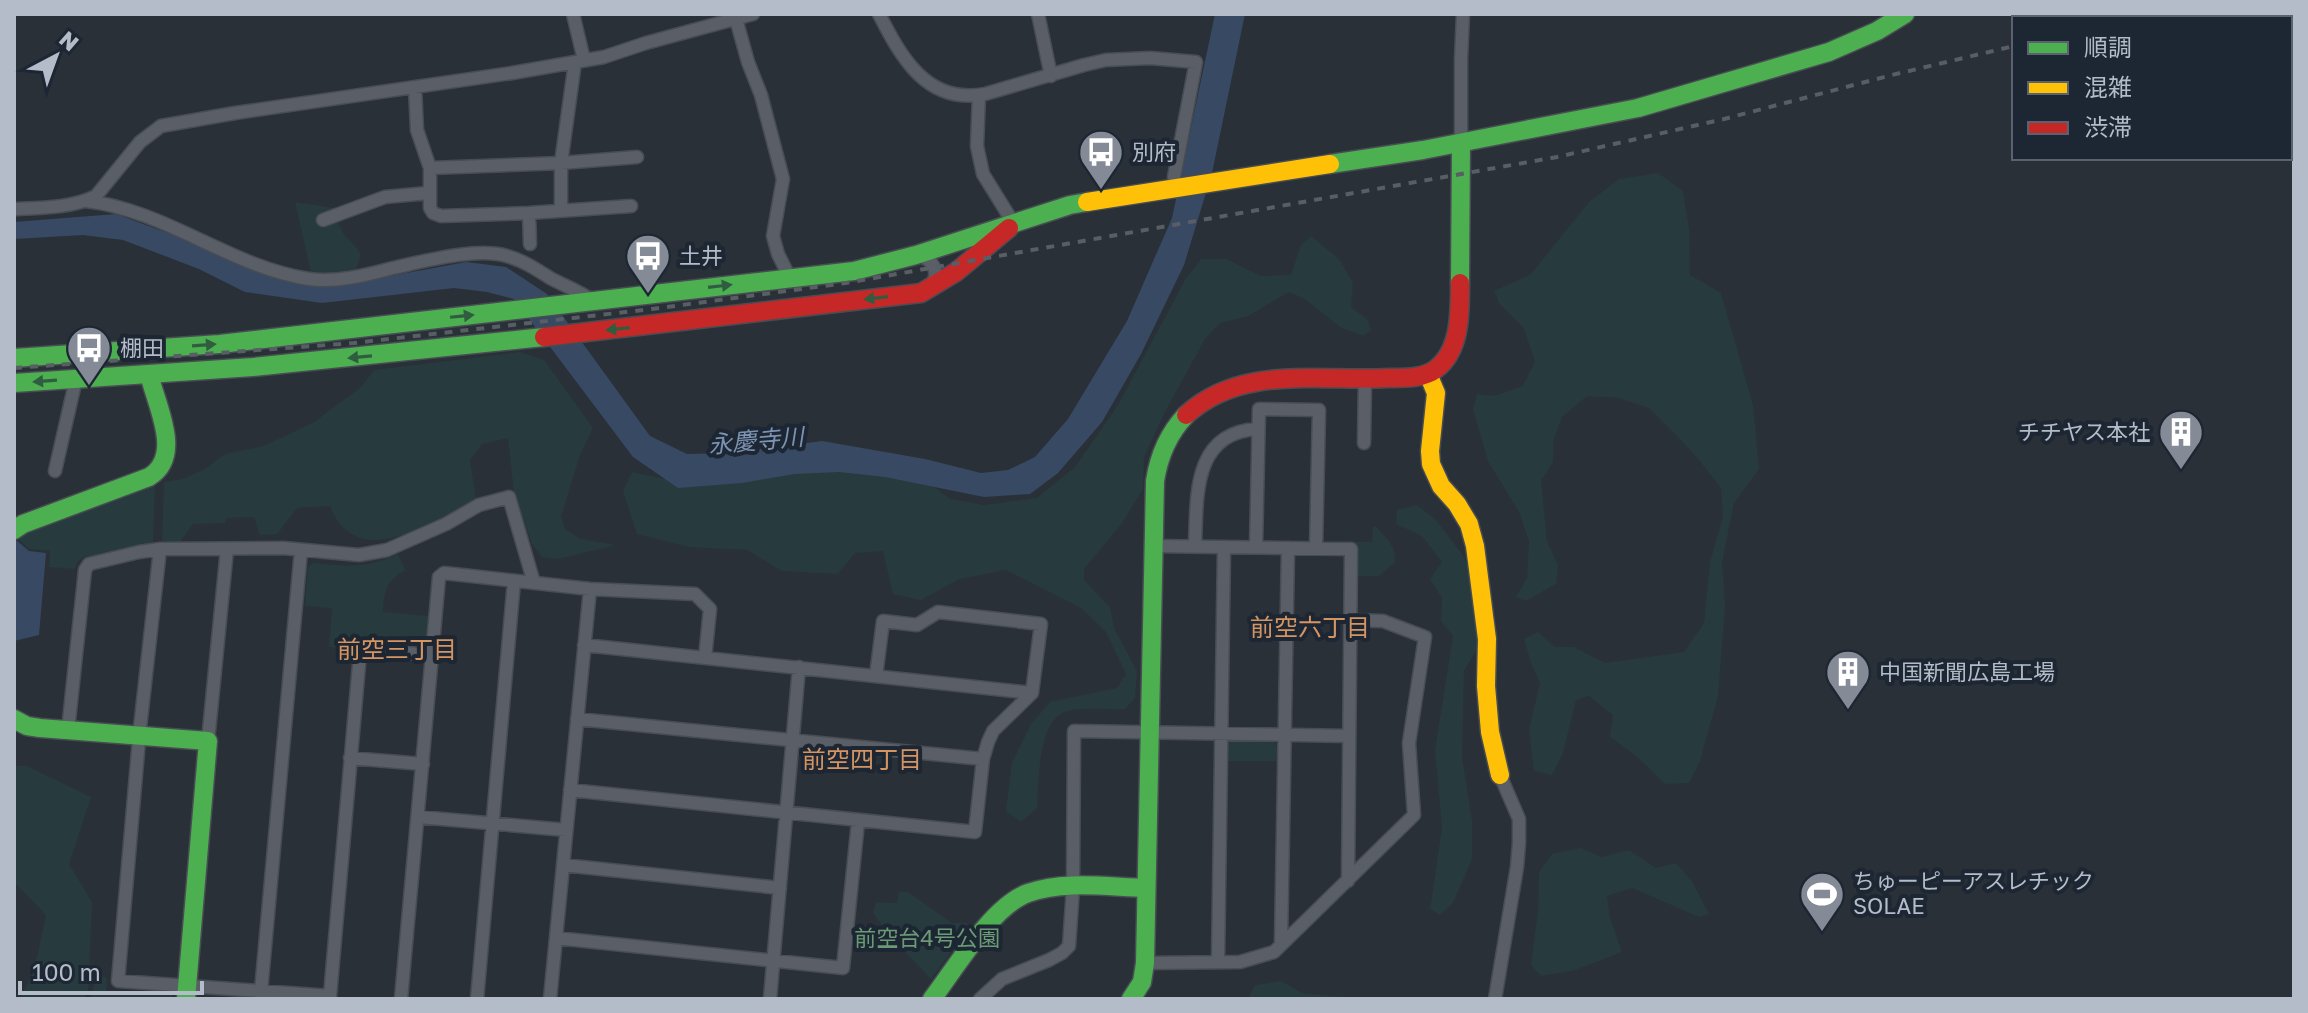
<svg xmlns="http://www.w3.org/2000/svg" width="2308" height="1013" viewBox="0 0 2308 1013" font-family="'Golos Text','Noto Sans JP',sans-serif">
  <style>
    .green { fill: #273a3e }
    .water { fill: #384963 }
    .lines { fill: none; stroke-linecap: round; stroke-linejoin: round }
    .street-casing { stroke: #484c53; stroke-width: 15 }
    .fast-casing { stroke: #484c53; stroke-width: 21 }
    .slow-casing { stroke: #484c53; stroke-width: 21 }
    .jam-casing { stroke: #484c53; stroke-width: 21 }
    .street { stroke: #5a5e66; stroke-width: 12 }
    .fast { stroke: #4caf50; stroke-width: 18 }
    .slow { stroke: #ffc107; stroke-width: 18 }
    .jam { stroke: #c62828; stroke-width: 18 }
    .rail { stroke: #595d64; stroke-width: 4; stroke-dasharray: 8 8; stroke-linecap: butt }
    .oneway { fill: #305d3f }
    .labels { text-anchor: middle; stroke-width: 8; stroke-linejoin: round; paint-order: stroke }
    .poi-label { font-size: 22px; fill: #b4bcc9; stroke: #1d2633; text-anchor: start }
    .park-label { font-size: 22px; fill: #6b9a76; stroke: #1d2633 }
    .water-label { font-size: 24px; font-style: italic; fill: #7c92b1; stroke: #1d2633 }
    .neighbourhood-label { font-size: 24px; fill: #d59563; stroke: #1d2633 }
  </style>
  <rect width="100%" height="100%" fill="#2a3038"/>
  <path class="green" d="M1658,173L1683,191L1689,229L1690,275L1721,293L1753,405L1759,469L1734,503L1722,562L1725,606L1718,696L1700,761L1689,783L1665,784L1635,755L1610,737L1613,715L1589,696L1576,700L1563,753L1552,775L1534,771L1529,729L1540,683L1531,663L1524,639L1538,632L1555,647H1574L1605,663L1684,652L1704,623L1710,562L1723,517L1721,488L1695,455L1649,408L1619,398L1587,396L1562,417L1553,441V462L1541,481L1547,541L1558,565L1556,584L1526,601L1516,597L1527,578L1529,541L1519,512L1488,461L1473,409L1477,394L1494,396L1523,386L1535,361L1523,327L1499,303L1494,291L1530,275L1589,202L1619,179Z
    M295,202L334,208C337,219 340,231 348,239C354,245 357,247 361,255L356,269C342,275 325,276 311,272Z
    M1311,236L1339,259L1353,283L1351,307L1367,319L1371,330L1363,336L1340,327L1305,299L1289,292L1248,316L1220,323L1205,339L1165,412L1144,457L1143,489L1122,523L1084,569V580L1110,607L1114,628L1137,671L1135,698L1125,709C1107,710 1086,707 1068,711C1037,718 1039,782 1037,808L1021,822L1006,811L1012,763L1031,724L1050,702L1117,688L1126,674L1106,632L1081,608L1006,570L959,579L921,600L893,594L883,551L855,553L838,574L782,571L747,550L689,547L637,534L623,491L632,472L675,481L903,463L950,499L984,505L1037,498L1075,467L1118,405L1185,280L1201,259H1226L1261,276L1291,275L1301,245Z
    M520,352L544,360L593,428L580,455L561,517L565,529L581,539L616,545L558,559L542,557L532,544L514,492L508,438L482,444L470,460L476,500C433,521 357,575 330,506L297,508L277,534L260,535L254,517L226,518L225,523L193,524L180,542H162L164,482L183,479L205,469L225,454L264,446L314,422L361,387L374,370Z
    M155,484L153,544L84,557L77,562L75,569L49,567L50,551L29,549L17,538L26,526Z
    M1417,505L1436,520L1462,554L1473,577L1480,644L1464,671L1462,757L1472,820V859L1453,903L1440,915L1430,909L1442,828L1435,750L1453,636L1441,621L1442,598L1430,579L1442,562L1422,536L1396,524L1397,510Z
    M1375,526C1386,538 1396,545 1395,562L1379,576H1356V542H1372L1373,527Z
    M398,554L405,570C386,582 384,590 383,612L430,616L428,651L355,645L354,649L329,647L332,608L305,606L308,567L313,563C346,566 367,569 398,554Z
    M1232,741H1273L1279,748V761H1225V747Z
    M14,766H27L91,797L69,864L92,902L88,993L83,999H20L34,971L46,915L14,882Z
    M1580,848L1602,857L1629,850L1656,868L1676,863L1692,881L1709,914L1699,917L1632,888L1607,896L1610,918L1622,952L1575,970L1541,976L1531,965L1538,911L1539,872L1552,854Z
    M899,892H908L952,923H966L970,926L931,979L893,940L873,913L876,902L897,903Z
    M94,976L107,977L106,991L172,995L174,999H89L93,994Z
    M1281,981L1302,993L1363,999H1248L1255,985Z"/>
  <path class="water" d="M1215,14H1245L1212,173L1184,265L1141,354L1102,422L1058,473L1030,494L984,497L885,477L839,472L795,474L742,483L678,488L633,457L514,299L487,292L454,288L322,303L245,292L199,269L123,240L83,235L14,239V222L116,214L216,251L261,273L322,286L358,282L466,262L506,267L547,294L650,436L687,454L728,453L822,441L925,459L981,473L1008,470L1035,457L1068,419L1127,321L1172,218Z
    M16,540L29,551L46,553L39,635L14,641V544Z"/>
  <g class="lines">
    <g class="street-casing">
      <path id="street" d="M573,14L584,60
        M879,14C901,57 927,105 985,94L1084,65L1106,60L1150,58L1196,62L1174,177
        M1038,14L1051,76
        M736,19L748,62L761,95L783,179L773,236L778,254L790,278
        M415,88L417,130L430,168V208L433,213L441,216L529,213L631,206
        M979,95L977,146L983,174L1014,224
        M1461,143V59L1463,14
        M430,168L561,163L637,157
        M86,201C166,210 230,267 309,279C336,283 367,275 393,268C425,261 476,247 507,256C524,261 536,269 550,278C565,286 579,291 593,301
        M14,209C40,208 73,208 96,196L140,142L161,126L235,113L512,73L604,57L646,43L753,14
        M561,211V163L575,62
        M529,213L530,244
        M323,220L385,197L428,193
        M916,255C934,259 941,272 930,287
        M1364,443L1365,380
        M55,471L76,379
        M1153,546L1351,549L1348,881
        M1195,546C1197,497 1192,432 1258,429
        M1256,547L1259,409L1319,410L1316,548
        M160,549L140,728L118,981L330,996L360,653L364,650L433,655
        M584,645L1032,693
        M577,719L983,759
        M68,730L85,570L89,564L139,552L160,549L283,548L359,555L387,550L446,524L479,505L509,497L534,583
        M208,741L227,549
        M350,758L423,764
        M570,790L975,832L983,759L988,742L993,731L1032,693L1041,624L938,612L917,625L883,621L876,676
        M419,817L566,830
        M563,865L780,888
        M556,938L843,968L858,822
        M1281,943L1288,548
        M1218,962L1224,547
        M1145,963L1240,962L1274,952L1414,815L1409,743L1425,637L1383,621L1350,620
        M261,991L301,550
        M401,999L439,577L444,573L590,589L695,594L710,609L705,658
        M477,999L514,581
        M550,999L590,589
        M770,999L799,667
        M980,999L1002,979L1049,960L1062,953L1069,946L1073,888L1074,731L1349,736
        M1495,999L1517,867L1519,843V819L1500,775"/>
    </g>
    <g class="fast-casing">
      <path id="fast" d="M1330,164L1423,150L1638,108L1829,52L1877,31L1905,14
        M1460,283L1461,143
        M14,358L220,344L854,271L916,255L1070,205L1087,202
        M14,383L253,367L544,337
        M14,530L23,524L149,477C184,456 156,405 149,374
        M14,719L27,726L40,728L208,741L186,999
        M932,999C955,969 992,906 1028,893C1064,880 1108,887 1146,888
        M1131,999L1142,982L1145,963L1155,481C1159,455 1168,434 1186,415"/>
    </g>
    <g class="slow-casing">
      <path id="slow" d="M1087,202L1330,164
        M1428,374L1436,393L1430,451L1431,464L1441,486L1457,504L1469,524L1475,546L1487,639L1486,686L1490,732L1500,775"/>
    </g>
    <g class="jam-casing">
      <path id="jam" d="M544,337L921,293L956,272L1009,228
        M1186,415C1241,364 1319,382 1388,378C1403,378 1423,379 1436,369C1461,350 1460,312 1460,283"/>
    </g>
    <use href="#street" class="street"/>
    <use href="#fast" class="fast"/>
    <use href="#slow" class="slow"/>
    <use href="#jam" class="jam"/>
    <path class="rail" d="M2118,18L2133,14
      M2157,18L2172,14
      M14,368L354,343L652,309L846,283L1557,157L1724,119L1892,75L2014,46"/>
  </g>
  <defs><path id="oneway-solid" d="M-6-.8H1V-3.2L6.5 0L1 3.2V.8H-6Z" transform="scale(2)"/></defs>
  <g class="oneway">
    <use href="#oneway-solid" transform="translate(720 286) rotate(-7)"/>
    <use href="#oneway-solid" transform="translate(876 298) rotate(173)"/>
    <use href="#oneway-solid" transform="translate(462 316) rotate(-6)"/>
    <use href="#oneway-solid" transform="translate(618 329) rotate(174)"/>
    <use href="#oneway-solid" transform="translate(204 345) rotate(-4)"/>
    <use href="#oneway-solid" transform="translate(360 357) rotate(175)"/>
    <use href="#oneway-solid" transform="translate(45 381) rotate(176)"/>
  </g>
  <defs>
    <g id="bus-pin" transform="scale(2.3)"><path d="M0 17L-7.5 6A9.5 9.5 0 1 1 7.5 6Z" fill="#848b96" stroke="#1d2633"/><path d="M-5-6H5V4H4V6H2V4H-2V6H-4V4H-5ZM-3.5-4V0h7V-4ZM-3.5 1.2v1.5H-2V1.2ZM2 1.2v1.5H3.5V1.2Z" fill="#fff"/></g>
    <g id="building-pin" transform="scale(2.3)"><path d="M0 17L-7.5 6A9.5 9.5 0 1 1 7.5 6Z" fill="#848b96" stroke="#1d2633"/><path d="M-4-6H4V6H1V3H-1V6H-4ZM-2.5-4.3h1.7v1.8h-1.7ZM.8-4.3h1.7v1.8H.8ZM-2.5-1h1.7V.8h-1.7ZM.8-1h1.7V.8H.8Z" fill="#fff"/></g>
    <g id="stadium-pin" transform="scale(2.3)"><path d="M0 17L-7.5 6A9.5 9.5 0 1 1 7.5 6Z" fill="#848b96" stroke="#1d2633"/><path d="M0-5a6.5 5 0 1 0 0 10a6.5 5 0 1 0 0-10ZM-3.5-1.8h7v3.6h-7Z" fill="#fff"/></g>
  </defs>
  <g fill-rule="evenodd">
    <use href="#bus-pin" x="1101" y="152"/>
    <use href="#bus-pin" x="648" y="256"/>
    <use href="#bus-pin" x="89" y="348"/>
    <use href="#building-pin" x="2181" y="432"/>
    <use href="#building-pin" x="1848" y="672"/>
    <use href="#stadium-pin" x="1822" y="894"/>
  </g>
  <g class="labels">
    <g class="poi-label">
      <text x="1132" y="160">別府</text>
      <text x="679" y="264">土井</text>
      <text x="120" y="356">棚田</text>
      <text x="2150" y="440" text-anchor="end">チチヤス本社</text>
      <text x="1879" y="680">中国新聞広島工場</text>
      <text x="1853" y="889">ちゅーピーアスレチック<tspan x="1853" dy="25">SOLAE</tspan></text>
    </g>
    <g class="park-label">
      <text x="927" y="946">前空台4号公園</text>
    </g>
    <g class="water-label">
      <text transform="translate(756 441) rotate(-5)" y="8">永慶寺川</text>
    </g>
    <g class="neighbourhood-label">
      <text x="1310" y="636">前空六丁目</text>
      <text x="397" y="658">前空三丁目</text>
      <text x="862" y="768">前空四丁目</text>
    </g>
  </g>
  <rect width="2308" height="1013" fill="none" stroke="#b4bcc9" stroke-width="32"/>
  <rect x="2012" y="16" width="280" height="144" fill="#1d2633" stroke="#59626f" stroke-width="2"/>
  <rect x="2028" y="42" width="40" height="12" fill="#4caf50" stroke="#59626f" stroke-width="2"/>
  <text x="2084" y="56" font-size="24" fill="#b4bcc9">順調</text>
  <rect x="2028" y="82" width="40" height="12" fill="#ffc107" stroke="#59626f" stroke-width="2"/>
  <text x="2084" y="96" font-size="24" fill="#b4bcc9">混雑</text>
  <rect x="2028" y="122" width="40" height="12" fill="#c62828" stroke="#59626f" stroke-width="2"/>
  <text x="2084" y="136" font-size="24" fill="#b4bcc9">渋滞</text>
  <g transform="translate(56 56) rotate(41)" stroke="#1d2633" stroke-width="6" paint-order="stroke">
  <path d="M0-6L14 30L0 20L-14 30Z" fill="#b4bcc9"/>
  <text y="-12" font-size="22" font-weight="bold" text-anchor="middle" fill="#b4bcc9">N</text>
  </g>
  <path d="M20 981v12h182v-12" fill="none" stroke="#b4bcc9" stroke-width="4"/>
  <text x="32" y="981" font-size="24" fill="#b4bcc9" stroke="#1d2633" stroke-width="6" paint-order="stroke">100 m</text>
</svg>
